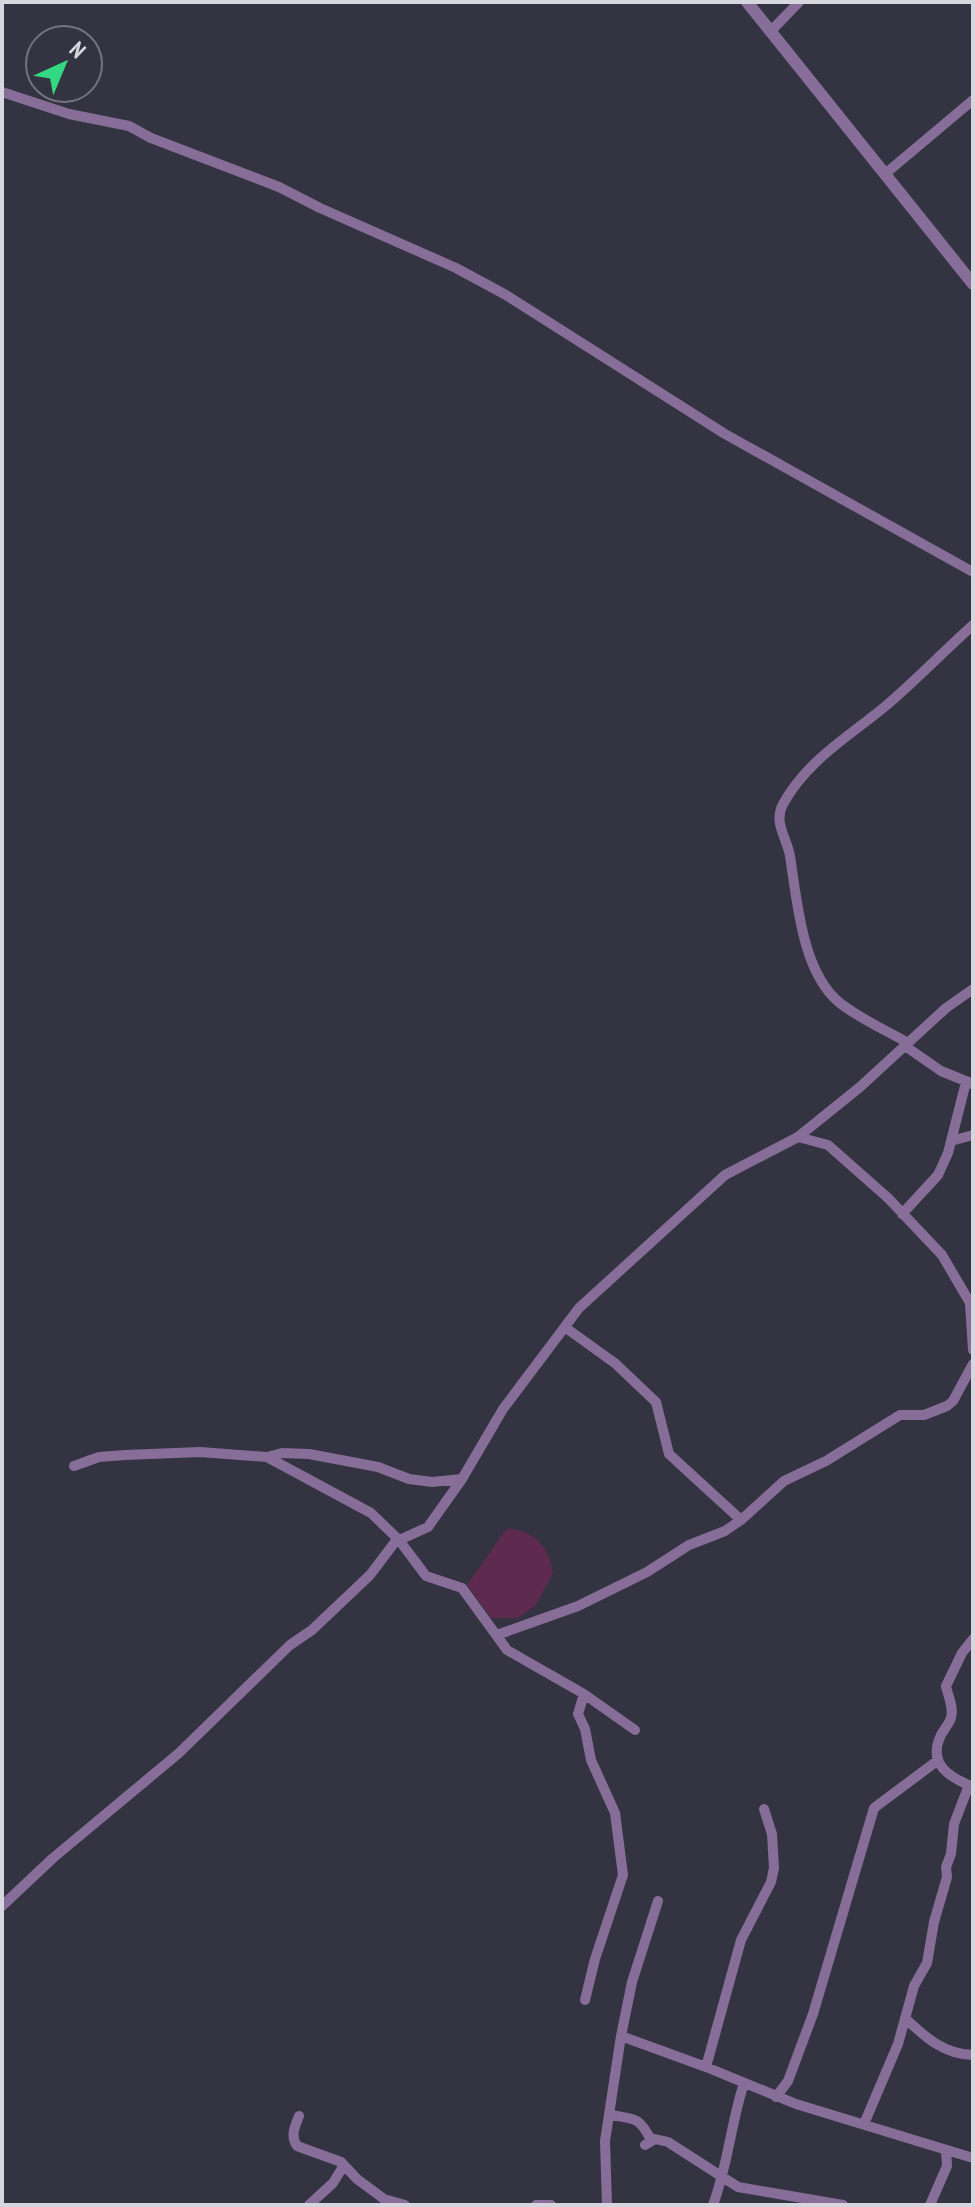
<svg xmlns="http://www.w3.org/2000/svg" width="975" height="2207" viewBox="0 0 975 2207" font-family="'PT Sans Narrow',sans-serif">
  <style>
    .grass { fill: #5e2a50 }
    .lines { fill: none; stroke-linecap: round; stroke-linejoin: round }
    .minor { stroke: #876e98; stroke-width: 10 }
    .tertiary { stroke: #876e98; stroke-width: 12 }
  </style>
  <rect width="100%" height="100%" fill="#333341"/>
  <path class="grass" d="M507,1528C537,1533 547,1544 553,1573L536,1605L518,1618H491L467,1585Z"/>
  <g class="lines">
    <path class="minor" d="M770,32L799,2
      M2,92L69,114L129,126L151,138L279,187L320,208L456,268L506,295L725,434L973,572
      M885,174L973,100
      M908,1043C886,1030 860,1019 840,1003C802,973 797,900 790,856C787,838 773,823 783,804C808,759 850,736 888,704C917,679 944,651 973,625
      M905,1046L941,1071L973,1084
      M798,1137L828,1145L888,1198L942,1255L973,1308
      M951,1141L973,1135
      M902,1214L938,1175L948,1153L966,1082
      M970,1304L973,1350
      M566,1328L616,1364L656,1402L669,1454L741,1520
      M267,1457L282,1453L309,1454L378,1467L409,1479L432,1482L462,1479
      M74,1466L99,1457L125,1455L200,1452L267,1457L371,1513L399,1540L426,1576L462,1588L507,1650L584,1694L635,1730
      M497,1635L578,1606L647,1572L689,1545L725,1531L741,1520L784,1481L826,1461L900,1415H924L947,1406L953,1401L973,1364
      M973,1639L962,1653L946,1686C948,1696 954,1707 951,1718C949,1724 944,1729 941,1735C927,1764 949,1777 973,1787
      M584,1694L578,1714L585,1729L591,1760L615,1813L623,1875L595,1959L585,2000
      M2,1906L53,1858L179,1753L290,1645L312,1630L370,1575L395,1542L428,1527L462,1479L503,1409L579,1308L725,1175L798,1137L860,1087L946,1008L973,989
      M905,2018C925,2037 943,2054 973,2055
      M621,2036L706,2067L796,2104L973,2158
      M706,2067L741,1940L771,1882L774,1868L772,1834L764,1809
      M776,2097L788,2081L813,2014L874,1808L937,1761
      M610,2115C634,2119 639,2116 651,2140
      M299,2116C295,2126 290,2136 297,2146L341,2162L357,2179L384,2199L405,2205
      M864,2124L898,2044L914,1986L927,1963L934,1922L947,1877L946,1867L951,1854L954,1824L969,1785
      M645,2145L655,2139L668,2142L738,2187L843,2205
      M309,2205L333,2183L344,2165
      M536,2205H551
      M607,2205L605,2141L621,2036L632,1982L658,1901
      M713,2205C728,2165 731,2123 744,2083
      M930,2205L947,2166L946,2150"/>
    <path class="tertiary" d="M747,2L973,284"/>
  </g>
  <rect width="975" height="2207" fill="none" stroke="#d6d6df" stroke-width="8"/>
  <g transform="translate(64 64) rotate(44)"><circle r="38" fill="#333341" stroke="#747480" stroke-width="2"/>
  <path d="M0-6L14 30L0 20L-14 30Z" fill="#33d882"/>
  <text y="-12" font-size="22" font-weight="bold" text-anchor="middle" fill="#d6d6df">N</text>
  </g>
</svg>
